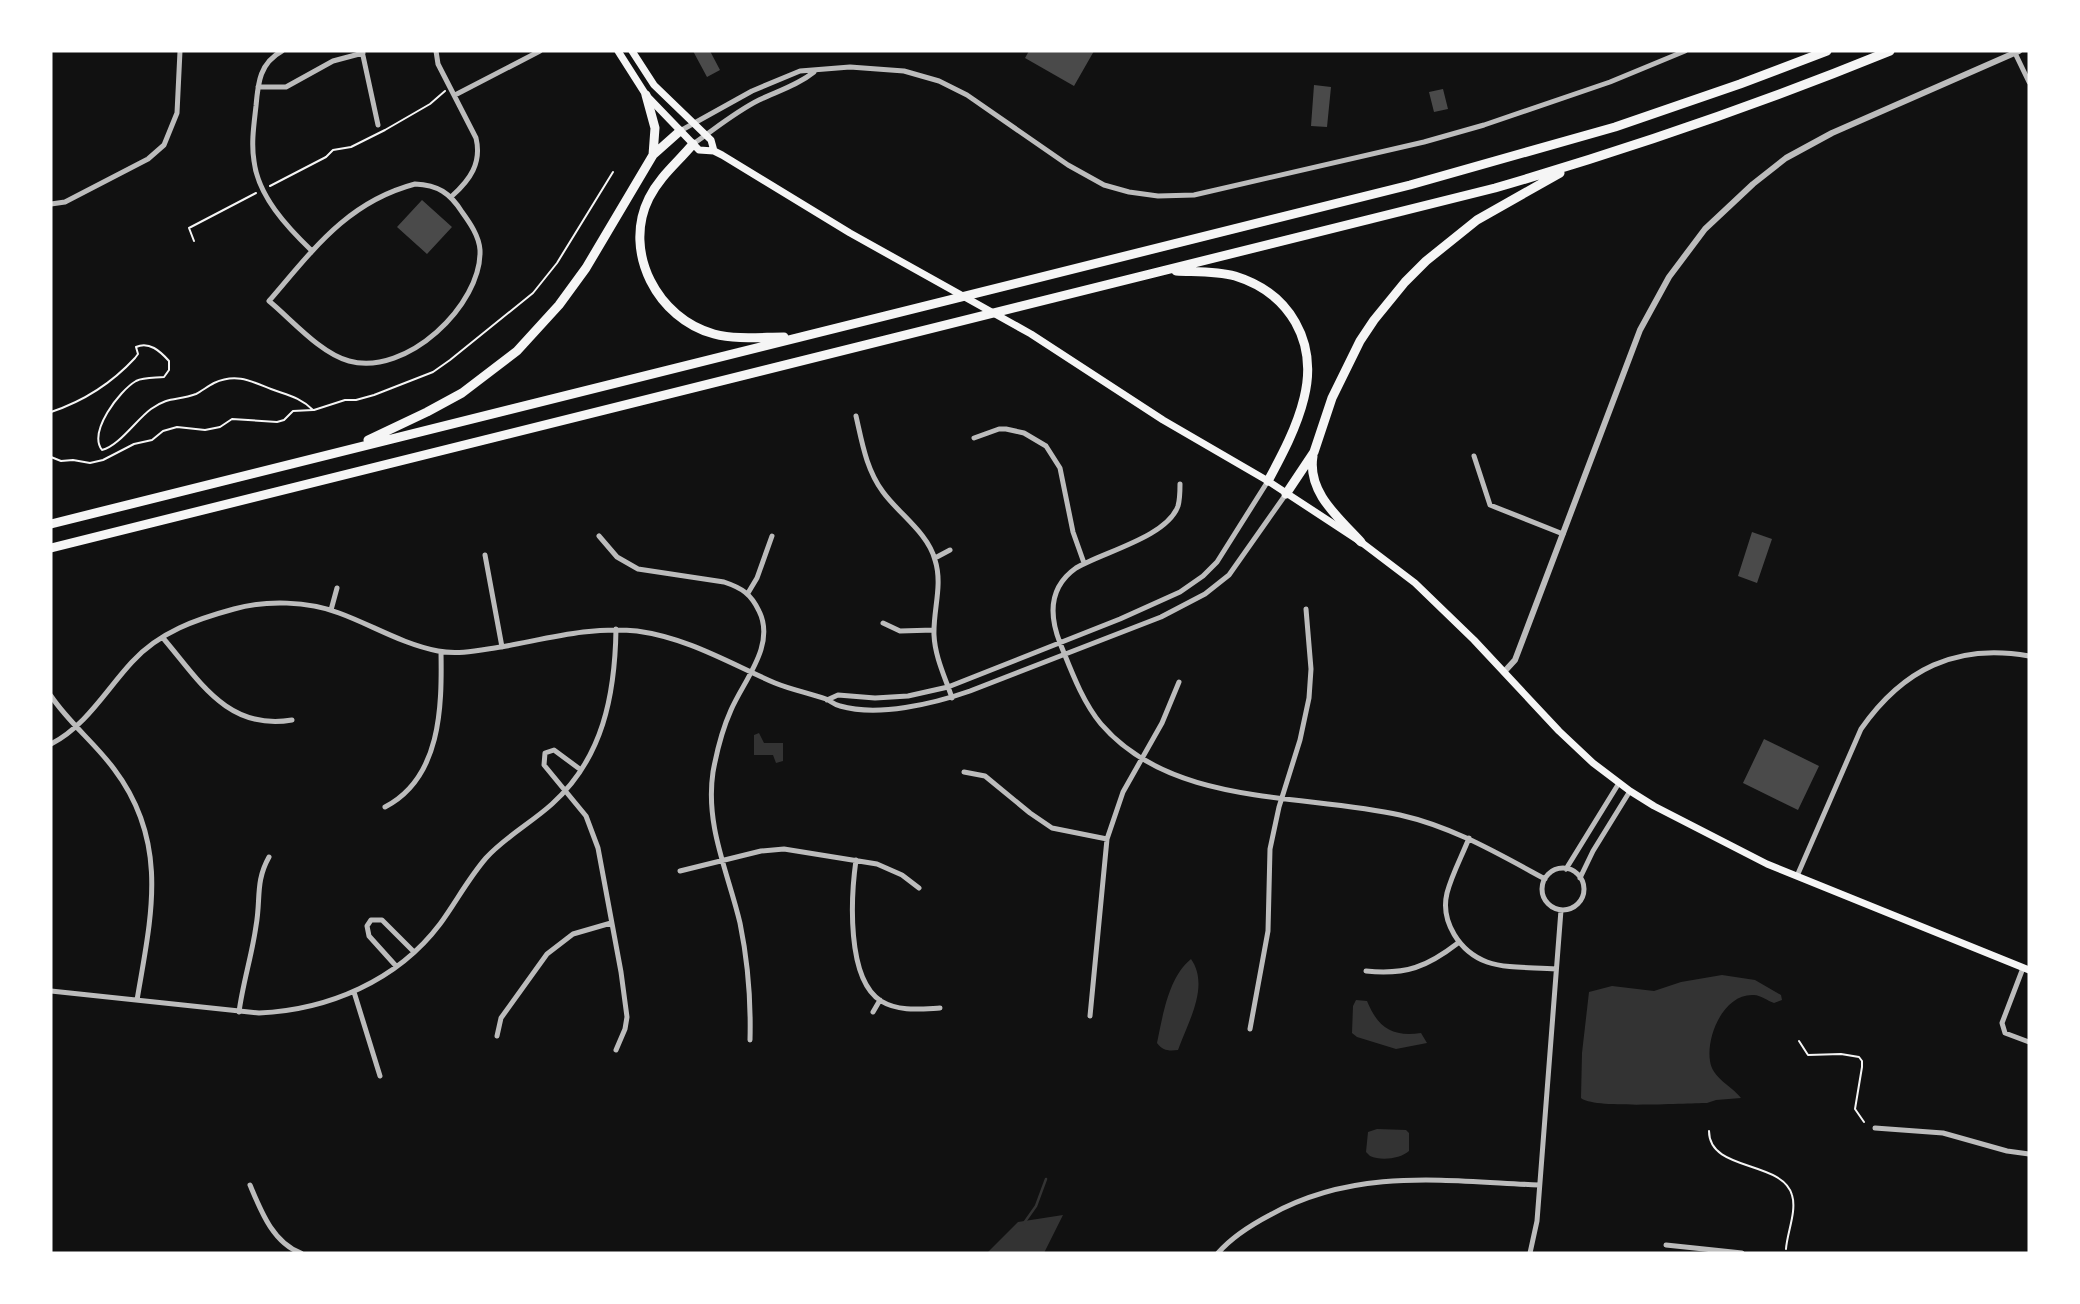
<svg xmlns="http://www.w3.org/2000/svg" width="2080" height="1304" viewBox="0 0 2080 1304" font-family="'Varela Round',sans-serif">
  <style>
    .water { fill: #333 }
    .lines { fill: none; stroke-linecap: round; stroke-linejoin: round }
    .stream { stroke: #333; stroke-width: 2.5 }
    .building { fill: #4a4a4a }
    .path { stroke: #f5f5f5; stroke-width: 2 }
    .minor { stroke: #bcbcbc; stroke-width: 5 }
    .tertiary { stroke: #bcbcbc; stroke-width: 6 }
    .secondary { stroke: #f5f5f5; stroke-width: 7 }
    .motorway { stroke: #f5f5f5; stroke-width: 9 }
  </style>
  <rect width="100%" height="100%" fill="#111"/>
  <path class="water" d="M759,733L764,743H783V761L776,763L773,755H754V735Z
    M1191,959C1210,986 1188,1022 1178,1050C1169,1051 1163,1051 1157,1043C1163,1015 1168,978 1191,959Z
    M1722,975L1755,980L1781,995L1782,1000L1774,1003C1768,1001 1760,995 1754,995C1724,993 1706,1036 1710,1061C1712,1078 1732,1086 1741,1098L1716,1100L1707,1103C1686,1103 1592,1109 1581,1098L1582,1053L1589,992L1612,986L1654,991L1681,982Z
    M1356,1000L1367,1001C1378,1028 1392,1037 1421,1033L1427,1043L1396,1049L1357,1037L1352,1033L1353,1006Z
    M1377,1129L1406,1130L1409,1133V1151C1400,1159 1381,1161 1370,1156L1366,1152L1368,1132Z
    M1063,1215L1044,1253H987L1018,1222Z"/>
  <g class="lines">
    <path class="stream" d="M1024,1223L1036,1206L1046,1179"/>
  </g>
  <path class="building" d="M693,51H710L720,70L707,77Z
    M1029,51H1094L1074,86L1025,58Z
    M1314,85L1331,87L1327,127L1311,126Z
    M1443,89L1448,109L1434,112L1429,92Z
    M422,200L452,227L427,254L397,227Z
    M1752,532L1772,539L1757,583L1738,576Z
    M1764,739L1819,766L1798,810L1743,783Z"/>
  <g class="lines">
    <path class="path" d="M270,186L326,157L333,150L351,147L385,130L430,104L445,91
      M194,241L189,228L256,193
      M314,410L345,400H356L374,395L433,372L450,360L533,293L557,263L613,172
      M51,412C84,401 111,384 135,358L138,354L136,347C149,341 160,351 169,361V370L164,377C155,378 144,377 136,381C119,391 88,432 102,450C119,446 136,420 151,409C169,396 177,401 196,394C202,391 208,386 214,383C236,373 251,381 271,389C287,395 300,397 313,410L293,411L284,420L277,422L232,419L220,427L205,430L177,427L163,431L152,440L134,444L103,460L90,463L73,460L61,461L51,457
      M1799,1041L1808,1055L1841,1054L1859,1057L1862,1061V1067L1855,1109L1864,1122
      M1709,1131C1709,1172 1782,1160 1792,1195C1797,1211 1787,1233 1786,1249"/>
    <path class="minor" d="M282,51C260,63 258,82 256,106C254,124 251,143 254,161C258,196 287,227 312,251
      M362,51L378,125
      M436,51L438,64L476,138C482,163 470,180 452,196
      M2015,53L2029,82
      M258,87H286L333,61L363,53
      M455,95L540,51
      M680,131L752,91L800,71L850,67L904,71L939,81L967,95L1068,165L1104,185L1129,192L1158,196L1194,195L1424,142L1484,125L1610,82L1685,51
      M693,144C715,129 735,112 759,100C778,91 798,85 814,72
      M415,184C438,185 450,193 462,212C470,223 479,236 480,250C482,305 406,377 349,361C320,353 292,320 269,301C313,250 347,202 415,184Z
      M51,204L65,202L148,159L164,145L177,113L180,51
      M856,416C862,442 866,469 883,492C899,514 928,533 935,560C943,585 933,610 934,635C935,657 945,677 952,698
      M974,438L999,429H1006L1024,433L1046,446L1060,468L1073,532L1084,563
      M1474,456L1490,505L1563,534
      M1180,484C1180,491 1180,499 1178,506C1167,537 1103,552 1076,568C1049,587 1049,615 1060,643C1071,670 1082,701 1101,724C1172,807 1302,793 1400,815C1453,827 1497,853 1545,879
      M599,536L617,557L638,569L724,582C742,588 751,594 759,611C776,645 744,680 731,710C722,730 717,750 713,772C705,826 728,872 740,923C748,962 751,1001 750,1040
      M485,555L502,647
      M935,558L950,550
      M748,593L757,578L772,536
      M331,610L337,588
      M883,623L900,631L934,630
      M163,638C199,680 227,731 292,720
      M51,696C69,723 95,743 114,769C170,843 151,917 137,1000
      M827,700L838,695L875,698L908,696L948,687L1120,619L1180,592L1203,576L1217,562L1268,481
      M51,744C86,726 106,690 132,662C159,632 197,619 234,609C266,600 308,601 339,613C372,625 402,644 438,651C459,655 480,650 501,647C546,639 591,626 637,631C688,638 729,663 775,683C792,690 809,693 826,699C831,701 834,705 840,706C878,717 933,704 970,691L1161,617L1205,594L1229,575L1286,494
      M581,770L554,750L545,753L544,765L586,816L598,848L621,972L627,1017L625,1029L616,1050
      M964,772L985,776L1030,813L1052,828L1107,839
      M385,807C441,778 442,707 441,652
      M1469,838C1462,856 1452,874 1447,893C1440,922 1460,952 1487,962C1507,969 1534,967 1556,969
      M856,860C851,896 846,979 881,1001C899,1012 921,1009 940,1008
      M1542 889a21 21 0 1 1 42 0a21 21 0 1 1-42 0Z
      M1566,869L1619,783
      M680,871L761,851L784,849L877,864L902,875L919,888
      M1797,876L1861,729C1903,669 1956,643 2029,656
      M1580,878L1593,851L1630,791
      M396,966L369,936L367,926L371,920H382L414,952
      M2023,968L2002,1023L2005,1033L2029,1042
      M1366,971C1406,975 1427,967 1458,943
      M51,991L259,1013C328,1010 397,981 440,924C456,902 468,879 486,858C505,837 531,823 552,804C603,758 615,695 616,629
      M354,992L380,1076
      M239,1012C243,982 252,955 256,926C261,899 255,882 269,857
      M873,1012L880,1000
      M1090,1016L1107,839L1123,792L1162,723L1179,682
      M1250,1029L1268,931L1270,849L1279,807L1300,740L1309,698L1311,669L1306,609
      M497,1036L501,1018L547,954L573,934L611,923
      M1875,1128L1943,1133L2007,1151L2029,1154
      M250,1185C261,1211 273,1243 301,1253
      M1666,1245L1742,1253
      M1218,1253C1232,1237 1251,1225 1270,1215C1356,1167 1446,1181 1539,1185
      M1530,1253L1537,1221L1561,910"/>
    <path class="tertiary" d="M1504,672L1515,660L1640,330L1669,277L1705,229L1753,184L1786,158L1832,133L2019,51"/>
    <path class="secondary" d="M618,51L646,95L699,150L714,151L722,155L850,233L1031,334L1163,420L1268,481L1361,542L1415,583L1474,640L1559,731L1593,763L1630,791L1654,806L1767,864L2029,970
      M632,51L654,85L711,140L714,151"/>
    <path class="motorway" d="M646,95L655,128L653,155
      M693,144C678,162 660,176 649,198C622,252 658,319 714,334C736,340 762,337 784,337
      M1176,271C1196,272 1217,271 1235,276C1290,293 1318,342 1304,398C1297,427 1282,455 1268,481
      M368,440L427,412L462,393L517,351L559,305L586,268L653,155L680,131
      M1313,456C1307,492 1338,517 1361,542
      M1286,494L1314,452L1332,398L1360,341L1374,320L1405,282L1426,261L1477,220L1560,173
      M51,524L1410,185L1615,127L1740,84L1827,51
      M51,548L1495,188C1629,149 1760,104 1890,51"/>
  </g>
  <rect width="2080" height="1304" fill="none" stroke="#ffffff" stroke-width="105"/>
</svg>
